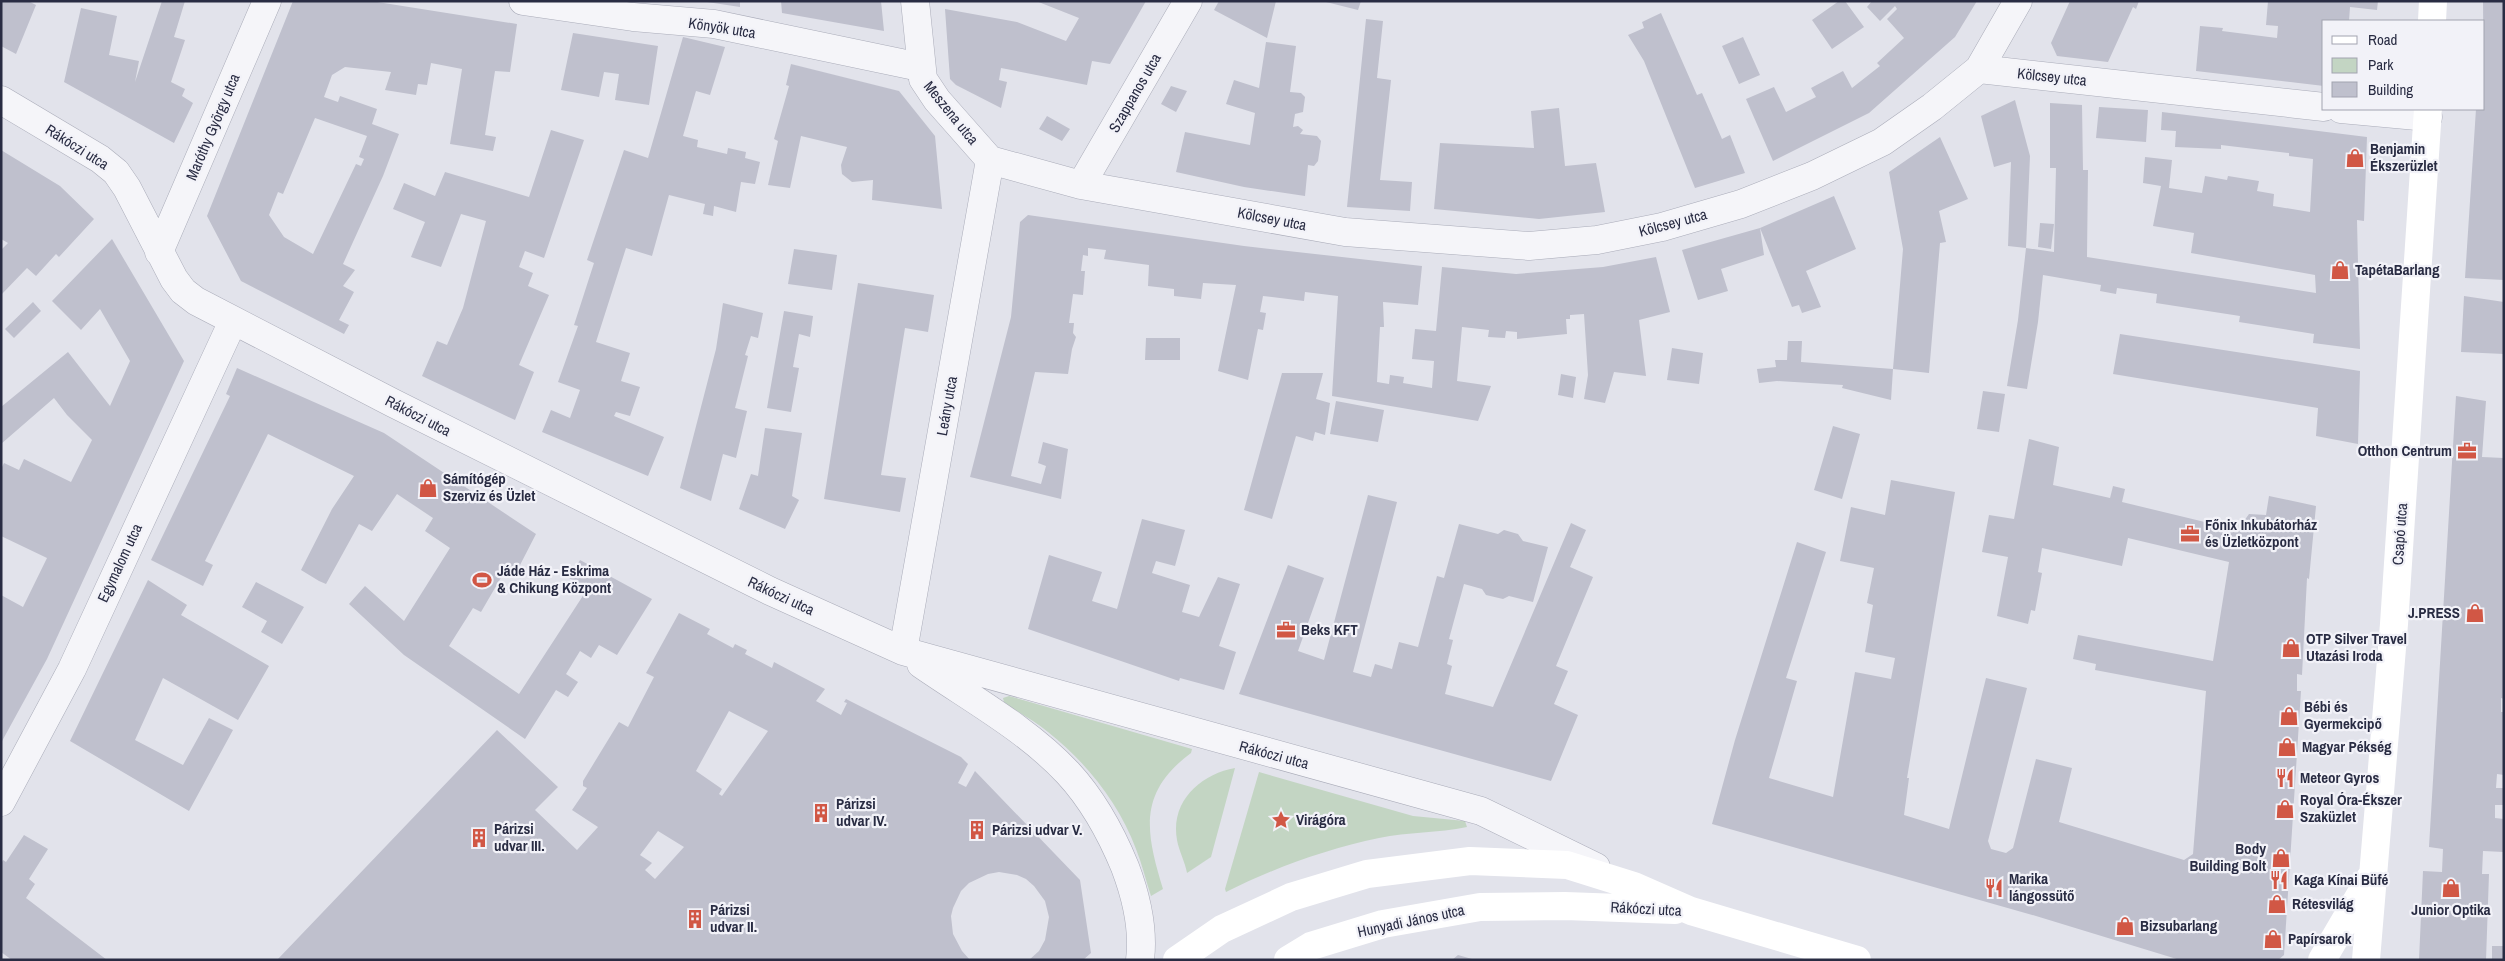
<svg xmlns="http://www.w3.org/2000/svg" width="2505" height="961" viewBox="0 0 2505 961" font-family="'Archivo Narrow',sans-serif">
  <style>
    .green { fill: #c3d5c3 }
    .building { fill: #bfc0cd; fill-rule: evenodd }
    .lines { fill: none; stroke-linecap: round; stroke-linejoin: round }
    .street-casing { stroke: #aaacb9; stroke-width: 29 }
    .street { stroke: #f5f5f9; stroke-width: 28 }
    .secondary { stroke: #fff; stroke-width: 28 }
    .labels { text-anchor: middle; stroke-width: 4.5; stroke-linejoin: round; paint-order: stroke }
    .street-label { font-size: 15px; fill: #292c43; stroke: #f2f2f8 }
    .poi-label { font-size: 15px; font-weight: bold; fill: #292c43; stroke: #f2f2f8; text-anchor: start }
  </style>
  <rect width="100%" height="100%" fill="#e2e3eb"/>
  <path class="green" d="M1009,696L1192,749L1191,753C1137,793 1146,833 1163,889L1151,896C1146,881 1142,864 1136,849C1119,803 1086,762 1048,732C1034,720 1018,713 1004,702L1003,698Z
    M1235,768L1211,857L1187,873C1185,862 1179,851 1177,840C1170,801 1201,774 1235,768Z
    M1259,772L1413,816L1465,821L1467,827C1438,833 1408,832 1379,838C1326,849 1274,868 1226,892L1225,889Z"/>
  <path class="building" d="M1,1H28L36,5L16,54L1,46Z
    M162,1H185L174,37L185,40L171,82L185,89L182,96L193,103L174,143L64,82L81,8L117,16L109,55L139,61L135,82Z
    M293,1H371L517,24L510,72L495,71L485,135L496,137L493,151L450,144L462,69L431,63L427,85L418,84L416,95L385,90L391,72L345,67L332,75L324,97L338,102L340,96L377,109L372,124L399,134L383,176L343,264L355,270L343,286L354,292L339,320L349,325L344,334L241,281L207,216ZM315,118L367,136L359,157L364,159L361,166L356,164L313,254L284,237L269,215L278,192L283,194Z
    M707,1H740V7L707,2Z
    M781,1H881L884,31L782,13Z
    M1036,1H1146L1110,64L1092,61L1087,85L1001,68L999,80L1007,82L1001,108L956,85L950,79L945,9L1017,22L1066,41L1079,18Z
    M1219,1H1276L1267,38L1214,10Z
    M1322,1H1361L1358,10Z
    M1839,1H1845L1864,27L1832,49L1812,20Z
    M1872,1H1977L1955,37L1869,113L1773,161L1746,99L1774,87L1786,112L1816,97L1811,88L1843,71L1852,88L1880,66L1877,63L1904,38L1887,19L1897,9L1895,6L1880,21L1867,7Z
    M2070,1H2139L2136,9L2133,7L2108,62L2057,56L2051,43Z
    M2268,1H2378L2377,10L2350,7L2349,21H2324V86L2196,71L2200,26L2223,28L2222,31L2277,38L2278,26L2266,25Z
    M2483,1H2504V280L2465,278L2476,109H2484Z
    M1661,13L1697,95L1702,93L1722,139L1730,135L1745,173L1695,188L1644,61L1628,35L1644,28L1642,22Z
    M1366,19L1383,21L1377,78L1391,80L1380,180L1412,182L1410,211L1347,207Z
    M573,33L658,46L649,105L615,100L619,74L604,72L599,97L561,90Z
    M683,37L725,47L710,95L696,91L683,136L698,140L697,147L727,154L728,148L746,152L745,158L760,162L755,184L741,182L736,212L714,206L713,216L703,214L705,204L669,195L652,256L626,248L596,342L630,353L621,381L640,387L630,416L616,412L614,416L664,437L648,476L542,432L551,410L570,418L580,390L558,382L578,326L574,325L594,263L587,260L624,150L648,158Z
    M1743,37L1760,75L1739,84L1722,46Z
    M1266,42L1296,46L1290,92L1301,93L1305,97L1303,112L1295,114L1293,127L1298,126L1303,130L1300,134L1317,136L1321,141L1318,161L1314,166L1308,165L1305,196L1244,187L1176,172L1185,132L1250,145L1255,113L1226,104L1234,80L1259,88Z
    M791,64L899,91L935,136L942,209L872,200L873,180L852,182L842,174L841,165L847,147L801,136L790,188L768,185L778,141L774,139L789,86L786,85Z
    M1171,86L1187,91L1176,112L1161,104Z
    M2015,100L2030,156L2026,248L2008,246L2011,162L1994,167L1981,116Z
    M2050,103L2082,105L2083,170H2088L2087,257L2316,293L2315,275L2191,253L2194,233L2153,226L2161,186L2143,183L2145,157L2172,160L2169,188L2202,193L2205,176L2227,180L2228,176L2259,181L2257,191L2274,194L2273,206L2310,212L2313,159L2289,156V153L2221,145V149L2175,147L2176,131L2161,130L2162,112L2367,137L2364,221L2357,220L2360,349L2313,343L2314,334L2239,322L2240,316L2156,303L2157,294L2117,288L2116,294L2100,291L2101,285L2043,275L2038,322L2027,389L2007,386L2018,320L2026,248L2054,252L2056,168H2050Z
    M2099,107L2148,110L2146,142L2096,138Z
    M1559,108L1565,166L1596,163L1605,212L1539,219L1434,209L1440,143L1534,148L1531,111Z
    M1047,116L1070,129L1062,141L1039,129Z
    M551,130L584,140L544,258L525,251L519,267L533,273L528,286L549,295L519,365L534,372L515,420L422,376L437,341L447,345L463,308L486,221L461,214L441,267L411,257L425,222L393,209L404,183L435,196L445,172L529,197Z
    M1940,137L1968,199L1939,211L1946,242L1940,243L1929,373L1893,369L1903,249L1889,172Z
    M1,150L60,186L94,219L59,257L56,254L36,276L27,268L1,295V250L8,243L1,239Z
    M1834,196L1856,249L1806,271L1821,307L1802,313L1799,305L1792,307L1760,228Z
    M1028,215L1244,246L1422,266L1418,305L1383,302L1384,327H1380L1377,382L1389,384L1390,375L1404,377L1403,383L1432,388L1434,361L1412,359L1415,329L1436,331L1442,267L1516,274L1603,267L1656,257L1670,312L1639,320L1646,376L1614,372L1605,403L1584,399L1588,375L1584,314L1570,315V319H1566L1567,334L1517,339V332L1506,331L1505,338L1488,337L1489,330L1462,327L1457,381L1491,386L1478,421L1332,396L1338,296L1305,292L1304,301L1263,296L1260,312L1266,313L1263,330L1258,329L1248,380L1218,371L1236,285L1203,283L1201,299L1174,296V289L1148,286L1149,265L1104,259L1106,250L1088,248V256L1083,255L1081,271H1085L1083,295L1073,294L1069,323H1074L1073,333L1076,337L1072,349L1068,374L1035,372L1011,476L1041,484L1046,466L1038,463L1043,442L1068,449L1061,499L970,477L1011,317L1020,222Z
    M2040,223L2054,224L2051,249L2038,247Z
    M1760,228L1764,255L1721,269L1728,291L1698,300L1682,250Z
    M112,239L184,361L47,659L1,743V595L23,607L47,558L1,536V469L4,463L19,470L24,459L71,482L92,440L67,415L54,398L1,444V407L68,352L110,406L130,361L100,309L81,330L52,301Z
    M794,249L837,255L832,290L788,284Z
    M858,283L934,295L928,332L905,328L881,475L906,478L900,512L824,499Z
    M2464,296L2504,302V354L2461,352Z
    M33,302L41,311L14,338L5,329Z
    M723,303L763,313L758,338L751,336L745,355L748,356L735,408L747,411L736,458L723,454L711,501L680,488L716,349Z
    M784,311L813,316L810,337L799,334L793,367L799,368L791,412L767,408Z
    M2120,334L2360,371L2358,444L2316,436L2318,408L2113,374Z
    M1146,338H1180V360H1145Z
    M1788,341H1802L1801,362L1893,369L1891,400L1842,388L1843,385L1777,381L1759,383L1757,369L1776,367L1775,360H1787Z
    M1672,348L1703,353L1699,384L1667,380Z
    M237,368L384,433L536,534L519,567L516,565L512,572L506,569L481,612L473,608L449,646L519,694L588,588L569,578L580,560L652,599L617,655L599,645L591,658L580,651L566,674L578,682L568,697L556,690L525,739L404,655L349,604L365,586L404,621L450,548L425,531L433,518L397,494L372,531L359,524L326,584L319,581L301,570L332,509L354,476L268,434L205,561L213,565L203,586L151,560L230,396L226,394Z
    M1282,373H1323L1316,399L1330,403L1325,435L1315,432L1313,441L1296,436L1272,519L1244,510Z
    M1561,374L1576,377L1573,398L1558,395Z
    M1983,391L2005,394L1999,432L1977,429Z
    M2456,396L2486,401L2482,457L2504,458V699L2501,698V712H2504V775L2497,774L2496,788H2504V805H2495V818L2504,819V852L2483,851L2482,874H2489L2486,960H2419L2423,871L2442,872L2443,849L2429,847Z
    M1336,401L1384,410L1378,442L1330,434Z
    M1833,426L1860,434L1842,499L1814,490Z
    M765,428L802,433L792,496L799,500L785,529L739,509L751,474L758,476Z
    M2029,439L2059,447L2053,485L2110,498L2113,486L2125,489L2122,502L2242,531L2244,521L2249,514L2266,515L2269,496L2316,506L2309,579L2307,578L2302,675L2297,674V691H2301L2284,955L2278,960H2180L2036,916L1712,824L1735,740L1797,542L1826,552L1786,678L1797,681L1769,778L1833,797L1855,672L1891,679L1895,658L1865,652L1873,605L1867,603L1874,568L1840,561L1851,507L1885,515L1891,480L1955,492L1907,778H1909L1904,815L1949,829L1986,678L2027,688L1988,841L1991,849L2006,853L2013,848L2036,759L2072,768L2059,822L2184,860L2193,854L2206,691L2095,670L2096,664L2073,659L2078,635L2213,661L2229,562L2128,538L2122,566L2042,548L2038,572L2042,573L2035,611L2031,610L2028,624L1997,616L2008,557L1982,552L1989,515L2014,519Z
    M1368,495L1397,502L1353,672L1371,677L1375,664L1392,669L1399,642L1418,647L1437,576L1444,578L1459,524L1498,534L1504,530L1518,534L1523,541L1548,547L1533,602L1509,596L1503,599L1486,595L1482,589L1464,584L1449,639L1453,640L1447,664L1452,666L1445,694L1493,707L1571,523L1586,530L1570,567L1593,577L1556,666L1568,671L1554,704L1578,715L1551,781L1239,694L1288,565L1324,578L1298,651L1324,660Z
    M1142,519L1185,530L1175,566L1156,561L1152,573L1190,585L1182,612L1199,617L1218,577L1240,584L1219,646L1236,652L1224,690L1180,678L1179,681L1028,629L1049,555L1102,572L1092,601L1117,609Z
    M148,580L187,605L181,615L269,666L238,720L163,678L135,740L183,765L209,718L233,730L189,811L70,741Z
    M256,582L304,607L282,644L261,632L267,621L242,607Z
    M679,613L710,629L707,634L733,648L735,644L747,650L745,654L772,668L774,662L825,689L816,701L841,715L847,703L844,702L846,699L961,757L968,764L958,783L966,787L975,771L1080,880L1091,953L1083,960H1029L1039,951L1045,940L1049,917L1045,901L1034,886L1026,879L1017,875L999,872L988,874L969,883L961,891L953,908L951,916L953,934L962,951L970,960H277L497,730L558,787L535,810L577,850L598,827L572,810L587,788L583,786V781L619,722L628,727L654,677L646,673ZM729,711L768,731L722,796L719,794L722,789L696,771ZM658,831L684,847L655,879L645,870L652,863L640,855Z
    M24,835L48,849L29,879L35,884L26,898L107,960H12L1,952V864L3,860L6,862Z
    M2492,946H2504V960H2492Z
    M1458,955L1472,959V960H1452Z"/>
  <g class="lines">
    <g class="street-casing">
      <path id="street" d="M523,1L633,17L714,24L920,67
        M915,1L923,79L937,100L990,160
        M1979,69L2324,107
        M1,100L100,159L116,172L127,188L174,279L183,291L196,301L393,403L770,591L903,651L1481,811L1596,867
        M2341,109L2428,117
        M990,160L1081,185L1345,232L1529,246L1597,240L1662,227L1741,204L1812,176L1882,142L1932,107L1979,69L2018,1
        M1081,185L1188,1
        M159,252L267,1
        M903,651L990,160
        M921,664C970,698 1027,729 1068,773C1093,800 1111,833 1125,867C1136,896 1144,928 1140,960
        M1,802L72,669L233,321"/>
    </g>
    <use href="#street" class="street"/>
    <path class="secondary" d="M2432,21L2433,1
      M1177,960L1222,929L1291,897L1367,874L1470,861L1567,865L1634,886L1691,911L1857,960
      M1288,960L1311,946L1383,924L1480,907L1565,906L1675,910
      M2322,960L2370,878
      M2366,960L2394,624L2428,109"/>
  </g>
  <defs>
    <g id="shop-bare" transform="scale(1.5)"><path d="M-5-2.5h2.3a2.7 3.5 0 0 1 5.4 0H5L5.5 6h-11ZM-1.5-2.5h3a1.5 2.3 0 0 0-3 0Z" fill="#d15745" stroke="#f2f2f8" stroke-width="2.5" paint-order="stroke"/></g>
    <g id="office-bare" transform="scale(1.5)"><path d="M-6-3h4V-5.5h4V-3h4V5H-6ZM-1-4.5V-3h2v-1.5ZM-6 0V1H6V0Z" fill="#d15745" stroke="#f2f2f8" stroke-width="2.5" paint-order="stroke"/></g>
    <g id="stadium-bare" transform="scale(1.5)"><path d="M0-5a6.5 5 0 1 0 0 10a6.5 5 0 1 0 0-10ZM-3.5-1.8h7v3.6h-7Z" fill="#d15745" stroke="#f2f2f8" stroke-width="2.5" paint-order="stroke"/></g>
    <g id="restaurant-bare" transform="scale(1.5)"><path d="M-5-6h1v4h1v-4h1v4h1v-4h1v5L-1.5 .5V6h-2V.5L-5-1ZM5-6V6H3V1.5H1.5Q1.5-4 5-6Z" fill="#d15745" stroke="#f2f2f8" stroke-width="2.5" paint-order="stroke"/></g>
    <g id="building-bare" transform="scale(1.5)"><path d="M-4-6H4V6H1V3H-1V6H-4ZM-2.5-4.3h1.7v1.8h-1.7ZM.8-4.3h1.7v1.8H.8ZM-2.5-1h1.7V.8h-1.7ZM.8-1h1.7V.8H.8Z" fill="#d15745" stroke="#f2f2f8" stroke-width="2.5" paint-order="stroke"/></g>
    <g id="sight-bare" transform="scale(1.5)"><path d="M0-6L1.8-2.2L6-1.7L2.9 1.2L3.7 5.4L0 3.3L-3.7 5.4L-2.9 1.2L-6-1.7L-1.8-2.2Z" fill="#d15745" stroke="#f2f2f8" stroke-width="2.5" paint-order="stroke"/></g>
  </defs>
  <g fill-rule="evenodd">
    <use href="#shop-bare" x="2355" y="158"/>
    <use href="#shop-bare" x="2340" y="270"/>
    <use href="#office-bare" x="2467" y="451"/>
    <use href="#shop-bare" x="428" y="488"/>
    <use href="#office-bare" x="2190" y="534"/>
    <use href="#stadium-bare" x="482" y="580"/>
    <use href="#shop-bare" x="2475" y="613"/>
    <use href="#office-bare" x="1286" y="630"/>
    <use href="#shop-bare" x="2291" y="648"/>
    <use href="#shop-bare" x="2289" y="716"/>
    <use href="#shop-bare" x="2287" y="747"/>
    <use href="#restaurant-bare" x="2285" y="778"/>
    <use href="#shop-bare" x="2285" y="809"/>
    <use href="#building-bare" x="821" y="813"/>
    <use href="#sight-bare" x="1281" y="820"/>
    <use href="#building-bare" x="977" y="830"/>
    <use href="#building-bare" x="479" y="838"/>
    <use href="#shop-bare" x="2281" y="858"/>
    <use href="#restaurant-bare" x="2279" y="880"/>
    <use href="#restaurant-bare" x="1994" y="888"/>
    <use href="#shop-bare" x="2451" y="888"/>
    <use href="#shop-bare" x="2277" y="904"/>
    <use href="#building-bare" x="695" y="919"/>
    <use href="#shop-bare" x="2125" y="926"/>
    <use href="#shop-bare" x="2273" y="939"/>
  </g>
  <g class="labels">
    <g class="street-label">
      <text transform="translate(722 28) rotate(9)" y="5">Könyök utca</text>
      <text transform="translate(2052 77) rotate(6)" y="5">Kölcsey utca</text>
      <text transform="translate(1135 93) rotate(-60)" y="5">Szappanos utca</text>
      <text transform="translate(951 113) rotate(51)" y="5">Meszena utca</text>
      <text transform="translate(213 127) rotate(-67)" y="5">Maróthy György utca</text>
      <text transform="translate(77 147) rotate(32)" y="5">Rákóczi utca</text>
      <text transform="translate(1272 219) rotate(11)" y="5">Kölcsey utca</text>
      <text transform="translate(1673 223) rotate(-15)" y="5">Kölcsey utca</text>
      <text transform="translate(947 406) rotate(-80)" y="5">Leány utca</text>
      <text transform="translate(418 416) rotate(27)" y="5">Rákóczi utca</text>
      <text transform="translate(2400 534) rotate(-86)" y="5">Csapó utca</text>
      <text transform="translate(120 563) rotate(-65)" y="5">Egymalom utca</text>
      <text transform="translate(781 596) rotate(25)" y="5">Rákóczi utca</text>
      <text transform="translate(1274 755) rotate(15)" y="5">Rákóczi utca</text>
      <text transform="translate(1646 909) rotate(3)" y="5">Rákóczi utca</text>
      <text transform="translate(1411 921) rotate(-12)" y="5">Hunyadi János utca</text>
    </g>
    <g class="poi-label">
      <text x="2370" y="154">Benjamin<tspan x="2370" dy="17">Ékszerüzlet</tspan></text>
      <text x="2355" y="275">TapétaBarlang</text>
      <text x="2452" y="456" text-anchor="end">Otthon Centrum</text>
      <text x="443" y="484">Sámítógép<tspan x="443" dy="17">Szerviz és Üzlet</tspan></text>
      <text x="2205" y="530">Főnix Inkubátorház<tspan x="2205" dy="17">és Üzletközpont</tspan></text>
      <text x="497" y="576">Jáde Ház - Eskrima<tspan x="497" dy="17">&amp; Chikung Központ</tspan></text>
      <text x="2460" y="618" text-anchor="end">J.PRESS</text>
      <text x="1301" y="635">Beks KFT</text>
      <text x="2306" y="644">OTP Silver Travel<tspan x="2306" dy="17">Utazási Iroda</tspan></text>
      <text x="2304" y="712">Bébi és<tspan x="2304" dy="17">Gyermekcipő</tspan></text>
      <text x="2302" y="752">Magyar Pékség</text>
      <text x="2300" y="783">Meteor Gyros</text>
      <text x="2300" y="805">Royal Óra-Ékszer<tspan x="2300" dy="17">Szaküzlet</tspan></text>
      <text x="836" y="809">Párizsi<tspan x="836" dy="17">udvar IV.</tspan></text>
      <text x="1296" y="825">Virágóra</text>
      <text x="494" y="834">Párizsi<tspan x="494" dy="17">udvar III.</tspan></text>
      <text x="992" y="835">Párizsi udvar V.</text>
      <text x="2266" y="854" text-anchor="end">Body<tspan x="2266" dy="17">Building Bolt</tspan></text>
      <text x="2009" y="884">Marika<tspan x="2009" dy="17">lángossütő</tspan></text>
      <text x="2294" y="885">Kaga Kínai Büfé</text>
      <text x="2292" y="909">Rétesvilág</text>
      <text x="710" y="915">Párizsi<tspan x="710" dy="17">udvar II.</tspan></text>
      <text x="2451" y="915" text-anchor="middle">Junior Optika</text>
      <text x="2140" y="931">Bizsubarlang</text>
      <text x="2288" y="944">Papírsarok</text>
    </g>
  </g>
  <rect width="2505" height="961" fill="none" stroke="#292c43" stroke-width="5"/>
  <rect x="2322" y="20" width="162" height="90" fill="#f2f2f8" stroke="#a2a3b0"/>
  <rect x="2332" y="36" width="25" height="8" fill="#ffffff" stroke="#a2a3b0"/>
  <text x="2368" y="45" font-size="15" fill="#292c43">Road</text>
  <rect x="2332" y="58" width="25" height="15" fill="#c3d5c3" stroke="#a2a3b0"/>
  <text x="2368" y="70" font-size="15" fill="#292c43">Park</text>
  <rect x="2332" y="82" width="25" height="15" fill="#bfc0cd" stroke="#a2a3b0"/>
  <text x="2368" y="95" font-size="15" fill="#292c43">Building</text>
</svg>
